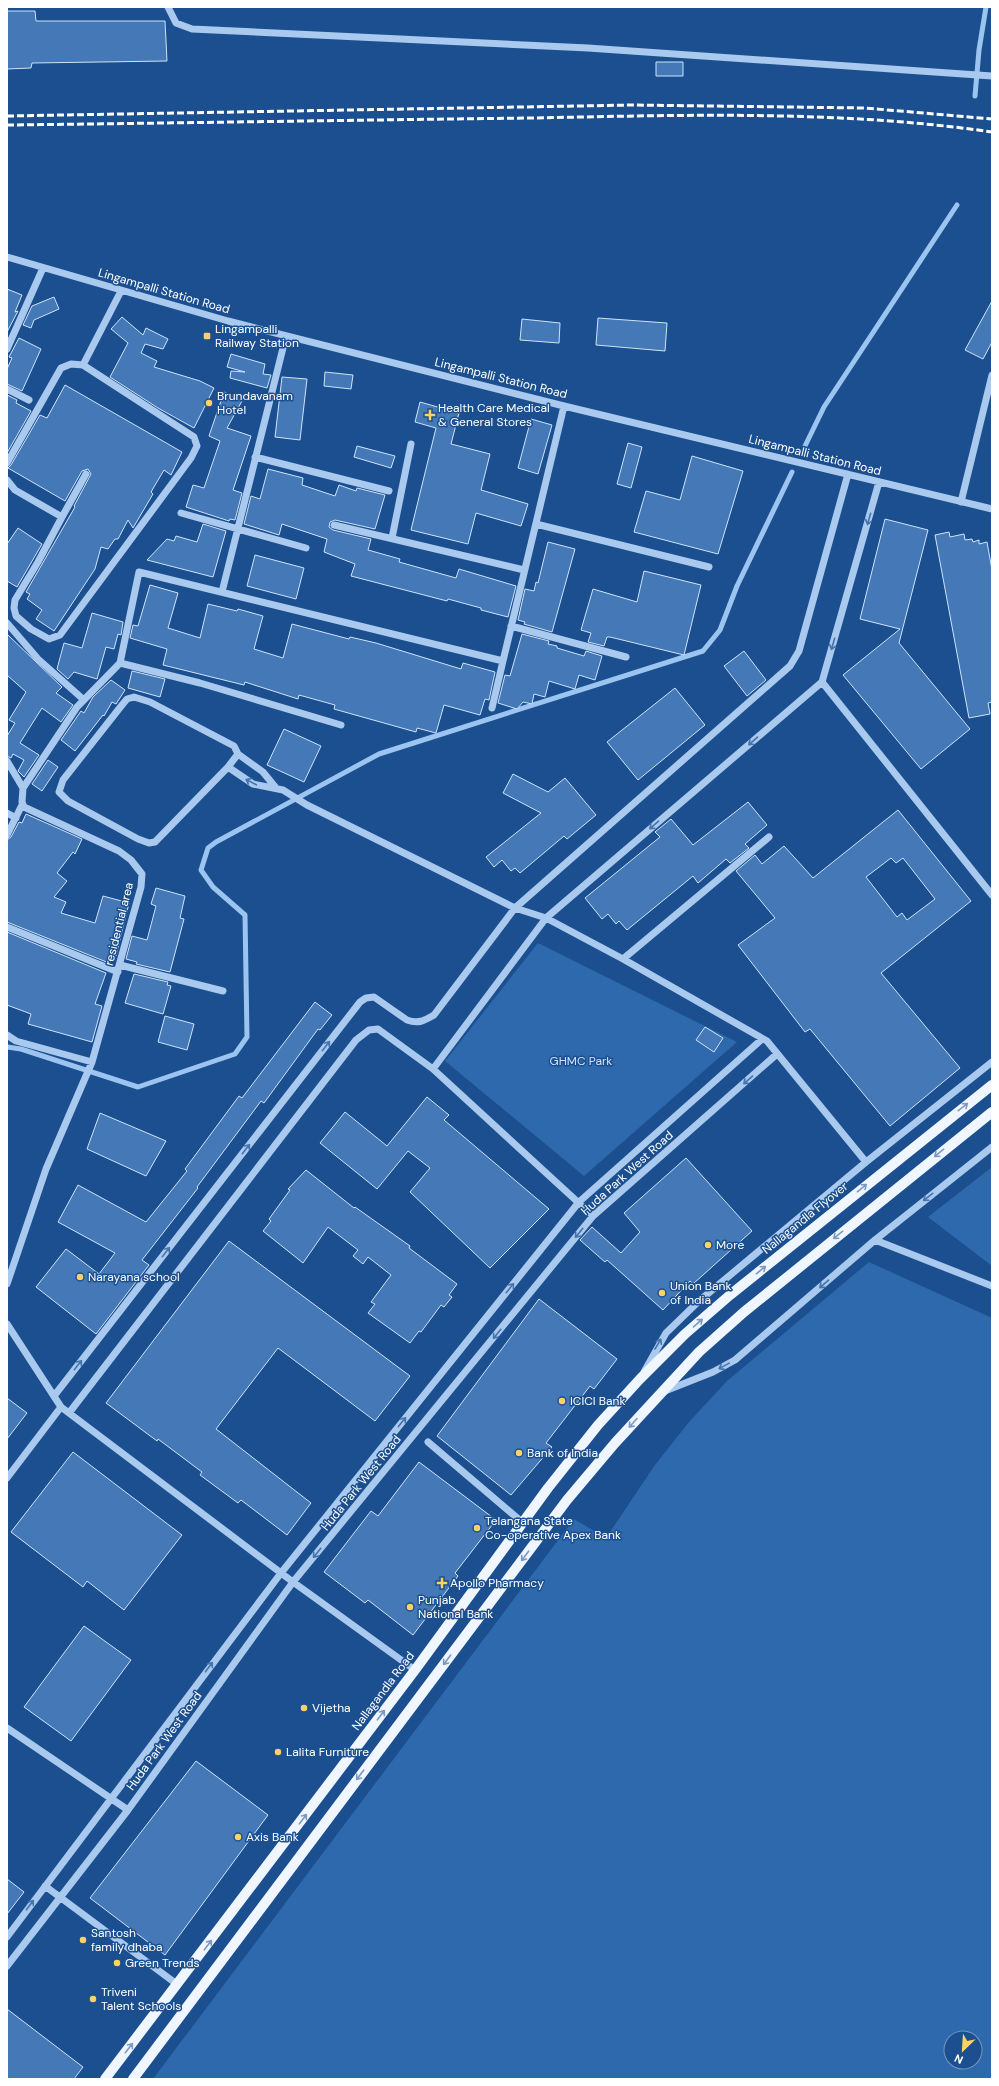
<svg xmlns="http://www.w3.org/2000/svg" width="999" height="2086" viewBox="0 0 999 2086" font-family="'DM Sans',sans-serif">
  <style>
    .green { fill: #2e69ad; fill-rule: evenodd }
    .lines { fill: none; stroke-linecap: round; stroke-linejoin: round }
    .stream { stroke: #9cc4f0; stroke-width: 5 }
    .building { fill: #4478b7; stroke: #cfe3fa; fill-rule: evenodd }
    .minor { stroke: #a9c9ee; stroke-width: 7 }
    .major { stroke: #f0f6ff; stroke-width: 10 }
    .rail { stroke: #fff; stroke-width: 3; stroke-dasharray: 7 3; stroke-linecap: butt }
    .oneway { stroke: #4674ac }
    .oneway2 { stroke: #7b9ac1 }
    .poi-dot { fill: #ffd166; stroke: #1b4f8f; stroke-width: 1.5 }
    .labels { text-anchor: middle; stroke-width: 3; stroke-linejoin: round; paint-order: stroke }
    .street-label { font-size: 12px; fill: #fff; stroke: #1b4f8f }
    .poi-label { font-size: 12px; fill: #fff; stroke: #1b4f8f; text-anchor: start }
    .park-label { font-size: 12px; fill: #cfe3fa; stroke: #1b4f8f }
  </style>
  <rect width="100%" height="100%" fill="#1b4f8f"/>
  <path class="green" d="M538,943L737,1042L584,1176L445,1061Z
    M992,1167V1266L928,1217Z
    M869,1262L992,1318V2079H153L574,1519L606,1538L655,1465L689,1422L727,1381ZM951,2038H975V2062H951Z"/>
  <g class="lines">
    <path class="stream" d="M975,96L979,50L986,7
      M805,446L824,407L957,205
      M7,1047L21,1049L138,1087L235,1054L247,1037L245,915L213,887L201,870L208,848L216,842L379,754L703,651L720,630L737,586L792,472"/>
  </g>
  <path class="building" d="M7,11H35L36,21H165L167,61L32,63L31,68L7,69Z
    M656,62H683V76H656Z
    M7,289L22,295L15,312L18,311L7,332Z
    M54,297L59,309L34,320L31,328L23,325L32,306Z
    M992,301V342L983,359L965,350Z
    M122,317L143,335L146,328L168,339L163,349L145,344L141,353L157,361L154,367L200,381L214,388L194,428L158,408L110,377L128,343L111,329Z
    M598,318L667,323L665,351L596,345Z
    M522,319L560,323L559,343L520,340Z
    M19,338L41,349L22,391L7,384V369L12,358L9,357Z
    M231,354L265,364L263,374L271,375L267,388L230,378L231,371L245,372L227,367Z
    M325,372L353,375L351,389L324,386Z
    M282,377L307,379L300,440L275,437Z
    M65,385L182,452L171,475L164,470L151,492L153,494L133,528L128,520L118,539H115L108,549L101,547L95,569L54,631L36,619L42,610L27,599L30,594L26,592L75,507L74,506L91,474L88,469L82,471L65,501L8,468L11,465L40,415L47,418Z
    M224,392L242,401L227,428L251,436L233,490L242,493L235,520L230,519L229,521L186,507L193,485L204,488L220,441L209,436Z
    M7,395L17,400L16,403L31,411L7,453Z
    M420,402L459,413L451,444L490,454L481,490L528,504L521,526L476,513L468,544L411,530L436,428L415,422Z
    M531,419L552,425L538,474L518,468Z
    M628,443L642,447L631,488L617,484Z
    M357,446L395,456L391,468L354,457Z
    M692,456L743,471L718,554L634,532L646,491L680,500Z
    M268,469L303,478L302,485L335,496L339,485L356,491L357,488L385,495L375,529L335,520L330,522L329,527L333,530L371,539L368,550L400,559L399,562L456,578L459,569L516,586L508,617L481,610V608L448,599L447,601L351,576L355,564L324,552L327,539L282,524L279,535L244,524L251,496L260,499Z
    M885,519L928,530L899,643L970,729L921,769L843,675L900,629L860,619Z
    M203,524L226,531L213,577L147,560L167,539L174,541L176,536L197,542Z
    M18,528L42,544L17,587L7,581V544Z
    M949,532L950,537L964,534L965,540L972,539L973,542L979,540V544L987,542L992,570V702L988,703L990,714L969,718L935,535Z
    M548,542L575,549L552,632L524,624L525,622L518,620L525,589L534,591L536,582L538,583Z
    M255,555L304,568L296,599L247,586Z
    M644,571L701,585L684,655L610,637H607L604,646L588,642L591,633L581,630L593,589L637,602Z
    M150,585L178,593L168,628L200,638L208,604L237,611L238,609L263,616L254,649L283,658L292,624L349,639L350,637L376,643L461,669L463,663L495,672L489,700L485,699L480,715L444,705L436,733L417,728L416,732L334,709L335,705L299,695L298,699L245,682L244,685L163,665L167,649L130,638L133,625L138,626Z
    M92,613L123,622L121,635L118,634L114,649L106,647L97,679L74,672L68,679L57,669L64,643L82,648Z
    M7,634L62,687L56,693L73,705L61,722L42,708L20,743L39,755L24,777L18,771L24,760L13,754L11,758L7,756V736L15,723L9,720L26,692L7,675Z
    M522,634L549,641L548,644L557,646V648L584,656L586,651L602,656L595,680L579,675L575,689L549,681L545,697L534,694L532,704L523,702L517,709L498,703L505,675L510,676Z
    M744,651L766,680L747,696L724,666Z
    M132,671L165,679L160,697L128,688Z
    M111,680L125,690L116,704L112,702L104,716L103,715L75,751L61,740L81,711L84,713L93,697Z
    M675,688L705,725L638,780L607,742Z
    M284,729L321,746L304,782L267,765Z
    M48,760L58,767L42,791L32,784Z
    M513,774L548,792L565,778L596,815L567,839L564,836L520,873L515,868L511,871L502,860L494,867L486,857L541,813L503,793Z
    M748,802L767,825L745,844L749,848L730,863L726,859L698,883L693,876L627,930L619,921L616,924L608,914L602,919L585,898L660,837L655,832L671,819L693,845Z
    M898,810L971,901L881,973L960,1068L890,1126L810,1029L805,1032L738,945L775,918L736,871L755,855L762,864L784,846L813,878ZM891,858L896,863L903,858L935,899L907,920L902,913L897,917L866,877Z
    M26,814L82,839L75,854L73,852L57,873L67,881L54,897L66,902L61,913L95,923L103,896L129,903L116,956L112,955L109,963L7,922V840L11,837L19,822L22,823Z
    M156,888L185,896L180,918L184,919L170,972L136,964L137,962L126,959L132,936L147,940L156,906L151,904Z
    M7,932L106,973L95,1004L102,1006L92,1042L28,1024L31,1014L7,1005Z
    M134,974L168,982L167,985L171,986L163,1014L125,1003Z
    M315,1002L332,1015L320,1030L318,1029L264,1103L261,1101L197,1187L198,1188L142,1260L149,1265L96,1334L36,1287L66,1249L99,1274L115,1253L58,1222L78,1185L146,1222L187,1171L185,1169L239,1096L242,1098Z
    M165,1016L194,1024L187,1050L158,1042Z
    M705,1027L723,1038L714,1052L696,1040Z
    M427,1097L449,1115L444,1120L549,1209L490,1268L410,1192L430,1168L408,1151L377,1189L320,1143L345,1112L387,1146Z
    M100,1113L166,1141L146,1176L87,1149Z
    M686,1158L752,1231L693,1284L690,1281L663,1310L607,1260L605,1262L580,1240L592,1227L621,1253L640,1232L624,1213Z
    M306,1170L354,1208L355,1207L410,1246L409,1248L457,1284L449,1295L452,1297L444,1307L441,1305L421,1332L419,1331L410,1343L368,1313L375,1304L371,1302L391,1275L368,1257L363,1264L353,1256L358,1250L328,1227L303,1263L263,1231L271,1221L269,1219L290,1190L288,1189Z
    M229,1241L410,1376L375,1421L278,1348L216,1429L311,1503L287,1535L241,1500L238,1503L200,1475L202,1472L158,1439L157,1441L106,1403Z
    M539,1299L617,1359L594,1389L590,1386L546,1443L552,1447L511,1495L437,1436Z
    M7,1398L27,1413L7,1439Z
    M73,1452L182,1535L124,1610L87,1581L83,1587L11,1532Z
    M419,1462L496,1520L455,1573L458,1576L413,1635L368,1600L365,1603L324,1572L371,1511L378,1516Z
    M84,1626L131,1660L71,1741L24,1707Z
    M196,1761L268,1815L165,1955L90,1898Z
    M7,1879L24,1892L7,1914Z
    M7,2009L83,2067L74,2079H7Z"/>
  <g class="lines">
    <path class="minor" d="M168,7L176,23L192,29L588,48L992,76
      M7,257L228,321L564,406L992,509
      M7,349L43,268
      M83,365L121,291
      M7,389L29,400
      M255,457L389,491
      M7,463L61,368L71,364L83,365L194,437L197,446L191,458L60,635L49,639L31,629L16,616L14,608L15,600L38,562L62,517L15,490L7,480
      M961,502L992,375
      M181,513L306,548
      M62,517L86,474
      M536,524L709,567
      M334,525L524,570
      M392,538L411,444
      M222,592L286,336
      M7,623L38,659L84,700
      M511,626L626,657
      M120,663L200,683L341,725
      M822,682L992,895
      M134,697L150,702L234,746L238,754L228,767L155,842L149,843L138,839L68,801L59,792L63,780L122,705L127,699Z
      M492,708L503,661
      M238,754L263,772L276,788
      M7,761L23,788L22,802L24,807L119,851L131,860L142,874L141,887L92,1062L16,1041L7,1035
      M228,767L253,784L283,790L307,805L515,908L546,918L623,959L767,1041L866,1162
      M23,788L77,707L120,663L139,572L503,661L564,406
      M7,813L16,818
      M7,835L22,805
      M7,927L118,972
      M623,959L769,837
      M120,965L223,991
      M433,1069L593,1216
      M875,1240L992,1286
      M7,1284L46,1169L92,1062
      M7,1324L61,1407L293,1582L415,1670
      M644,1372L666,1333L699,1301L866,1162L992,1062
      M665,1391L713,1372L735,1360L875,1240L992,1147
      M54,1396L360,1002L366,998L374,997L407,1020C418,1024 424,1021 434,1015L515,908L790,666L799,651L848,474
      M69,1413L356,1040L369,1030L378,1029L433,1069L546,918L822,682L879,482
      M428,1442L523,1523
      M7,1478L61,1407
      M7,1728L128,1810
      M45,1886L178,1985
      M7,1937L281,1573L579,1202L762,1039
      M7,1966L128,1810L293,1582L593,1216L777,1054"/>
    <path class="major" d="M105,2079L415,1670L548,1488L598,1425L640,1379L685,1334L730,1295L992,1085
      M133,2079L567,1500L615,1443L699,1352L744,1312L992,1112"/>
    <path class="rail" d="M7,116L634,105L865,108L992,119
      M7,125C182,123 357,120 532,118C685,115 840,110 992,132"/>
  </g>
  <defs><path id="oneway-shaft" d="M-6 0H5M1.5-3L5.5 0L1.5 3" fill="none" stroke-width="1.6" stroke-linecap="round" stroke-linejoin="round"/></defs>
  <g class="oneway">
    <use href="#oneway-shaft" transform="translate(869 519) rotate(106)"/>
    <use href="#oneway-shaft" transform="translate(833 644) rotate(106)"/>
    <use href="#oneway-shaft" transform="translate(753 741) rotate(139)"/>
    <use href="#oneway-shaft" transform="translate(251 782) rotate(-152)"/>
    <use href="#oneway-shaft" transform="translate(654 825) rotate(139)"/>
    <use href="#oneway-shaft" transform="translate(326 1046) rotate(-52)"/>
    <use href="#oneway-shaft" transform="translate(748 1080) rotate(139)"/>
    <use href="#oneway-shaft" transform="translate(246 1149) rotate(-52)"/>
    <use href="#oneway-shaft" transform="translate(928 1197) rotate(142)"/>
    <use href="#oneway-shaft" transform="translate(579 1233) rotate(129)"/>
    <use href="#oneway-shaft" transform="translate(166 1252) rotate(-52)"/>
    <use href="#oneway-shaft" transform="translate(824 1284) rotate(139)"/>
    <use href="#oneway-shaft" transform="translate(510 1288) rotate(-51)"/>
    <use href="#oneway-shaft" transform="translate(497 1334) rotate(129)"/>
    <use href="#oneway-shaft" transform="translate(658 1344) rotate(-59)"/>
    <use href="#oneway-shaft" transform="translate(78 1365) rotate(-52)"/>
    <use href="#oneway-shaft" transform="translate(724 1366) rotate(151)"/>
    <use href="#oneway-shaft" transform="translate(402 1422) rotate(-51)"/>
    <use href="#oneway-shaft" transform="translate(317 1553) rotate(129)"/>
    <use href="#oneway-shaft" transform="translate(209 1667) rotate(-53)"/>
    <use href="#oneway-shaft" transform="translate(30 1905) rotate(-53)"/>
  </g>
  <g class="oneway2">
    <use href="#oneway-shaft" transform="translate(963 1107) rotate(-38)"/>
    <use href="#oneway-shaft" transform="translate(939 1153) rotate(141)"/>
    <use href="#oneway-shaft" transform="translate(862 1188) rotate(-39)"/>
    <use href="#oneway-shaft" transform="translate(838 1235) rotate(141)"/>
    <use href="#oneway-shaft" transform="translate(761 1270) rotate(-39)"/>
    <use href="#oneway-shaft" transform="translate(698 1323) rotate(-41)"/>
    <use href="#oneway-shaft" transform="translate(633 1423) rotate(132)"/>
    <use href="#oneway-shaft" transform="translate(525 1556) rotate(127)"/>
    <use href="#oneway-shaft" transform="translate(447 1660) rotate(127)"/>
    <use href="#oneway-shaft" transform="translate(381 1715) rotate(-53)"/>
    <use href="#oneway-shaft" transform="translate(360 1775) rotate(127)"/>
    <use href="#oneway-shaft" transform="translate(303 1819) rotate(-53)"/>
    <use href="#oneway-shaft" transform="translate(208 1945) rotate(-53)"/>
    <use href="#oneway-shaft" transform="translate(129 2048) rotate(-52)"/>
  </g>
  <g class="poi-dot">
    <rect x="203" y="332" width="8" height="8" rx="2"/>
    <circle cx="209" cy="403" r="4"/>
    <path d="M428 409h4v4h4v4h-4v4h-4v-4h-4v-4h4z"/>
    <circle cx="708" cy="1245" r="4"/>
    <circle cx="80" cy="1277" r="4"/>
    <circle cx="662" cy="1293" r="4"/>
    <circle cx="562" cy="1401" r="4"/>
    <circle cx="519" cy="1453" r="4"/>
    <circle cx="477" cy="1528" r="4"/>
    <path d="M440 1577h4v4h4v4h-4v4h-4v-4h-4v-4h4z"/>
    <circle cx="410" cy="1607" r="4"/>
    <circle cx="304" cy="1708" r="4"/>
    <circle cx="278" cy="1752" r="4"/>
    <circle cx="238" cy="1837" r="4"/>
    <circle cx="83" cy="1940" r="4"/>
    <circle cx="117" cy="1963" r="4"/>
    <circle cx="93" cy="1999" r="4"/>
  </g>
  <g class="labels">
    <g class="street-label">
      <text transform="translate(164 291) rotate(16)" y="4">Lingampalli Station Road</text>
      <text transform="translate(501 378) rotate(14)" y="4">Lingampalli Station Road</text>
      <text transform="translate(815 455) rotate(14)" y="4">Lingampalli Station Road</text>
      <text transform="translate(119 924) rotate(-76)" y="4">residential area</text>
      <text transform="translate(627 1173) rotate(-42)" y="4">Huda Park West Road</text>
      <text transform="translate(805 1218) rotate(-39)" y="4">Nallagandla Flyover</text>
      <text transform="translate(361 1483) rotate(-51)" y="4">Huda Park West Road</text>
      <text transform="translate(383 1691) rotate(-53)" y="4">Nallagandla Road</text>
      <text transform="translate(164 1741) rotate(-54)" y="4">Huda Park West Road</text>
    </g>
    <g class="poi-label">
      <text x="215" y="333">Lingampalli<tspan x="215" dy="14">Railway Station</tspan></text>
      <text x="217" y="400">Brundavanam<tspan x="217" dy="14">Hotel</tspan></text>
      <text x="438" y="412">Health Care Medical<tspan x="438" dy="14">&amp; General Stores</tspan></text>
      <text x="716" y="1249">More</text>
      <text x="88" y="1281">Narayana school</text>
      <text x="670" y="1290">Union Bank<tspan x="670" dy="14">of India</tspan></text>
      <text x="570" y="1405">ICICI Bank</text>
      <text x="527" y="1457">Bank of India</text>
      <text x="485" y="1525">Telangana State<tspan x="485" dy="14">Co-operative Apex Bank</tspan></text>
      <text x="450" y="1587">Apollo Pharmacy</text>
      <text x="418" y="1604">Punjab<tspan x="418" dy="14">National Bank</tspan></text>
      <text x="312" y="1712">Vijetha</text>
      <text x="286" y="1756">Lalita Furniture</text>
      <text x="246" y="1841">Axis Bank</text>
      <text x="91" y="1937">Santosh<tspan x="91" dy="14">family dhaba</tspan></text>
      <text x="125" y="1967">Green Trends</text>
      <text x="101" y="1996">Triveni<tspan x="101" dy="14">Talent Schools</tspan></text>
    </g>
    <g class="park-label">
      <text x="581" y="1065">GHMC Park</text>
    </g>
  </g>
  <rect width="999" height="2086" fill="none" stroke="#ffffff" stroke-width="16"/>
  <g transform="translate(963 2050) rotate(205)"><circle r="19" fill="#1b4f8f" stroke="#7695bc"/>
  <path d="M0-3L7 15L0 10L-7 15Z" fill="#ffd166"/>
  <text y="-6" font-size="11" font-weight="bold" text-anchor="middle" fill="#ffffff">N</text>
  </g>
</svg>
